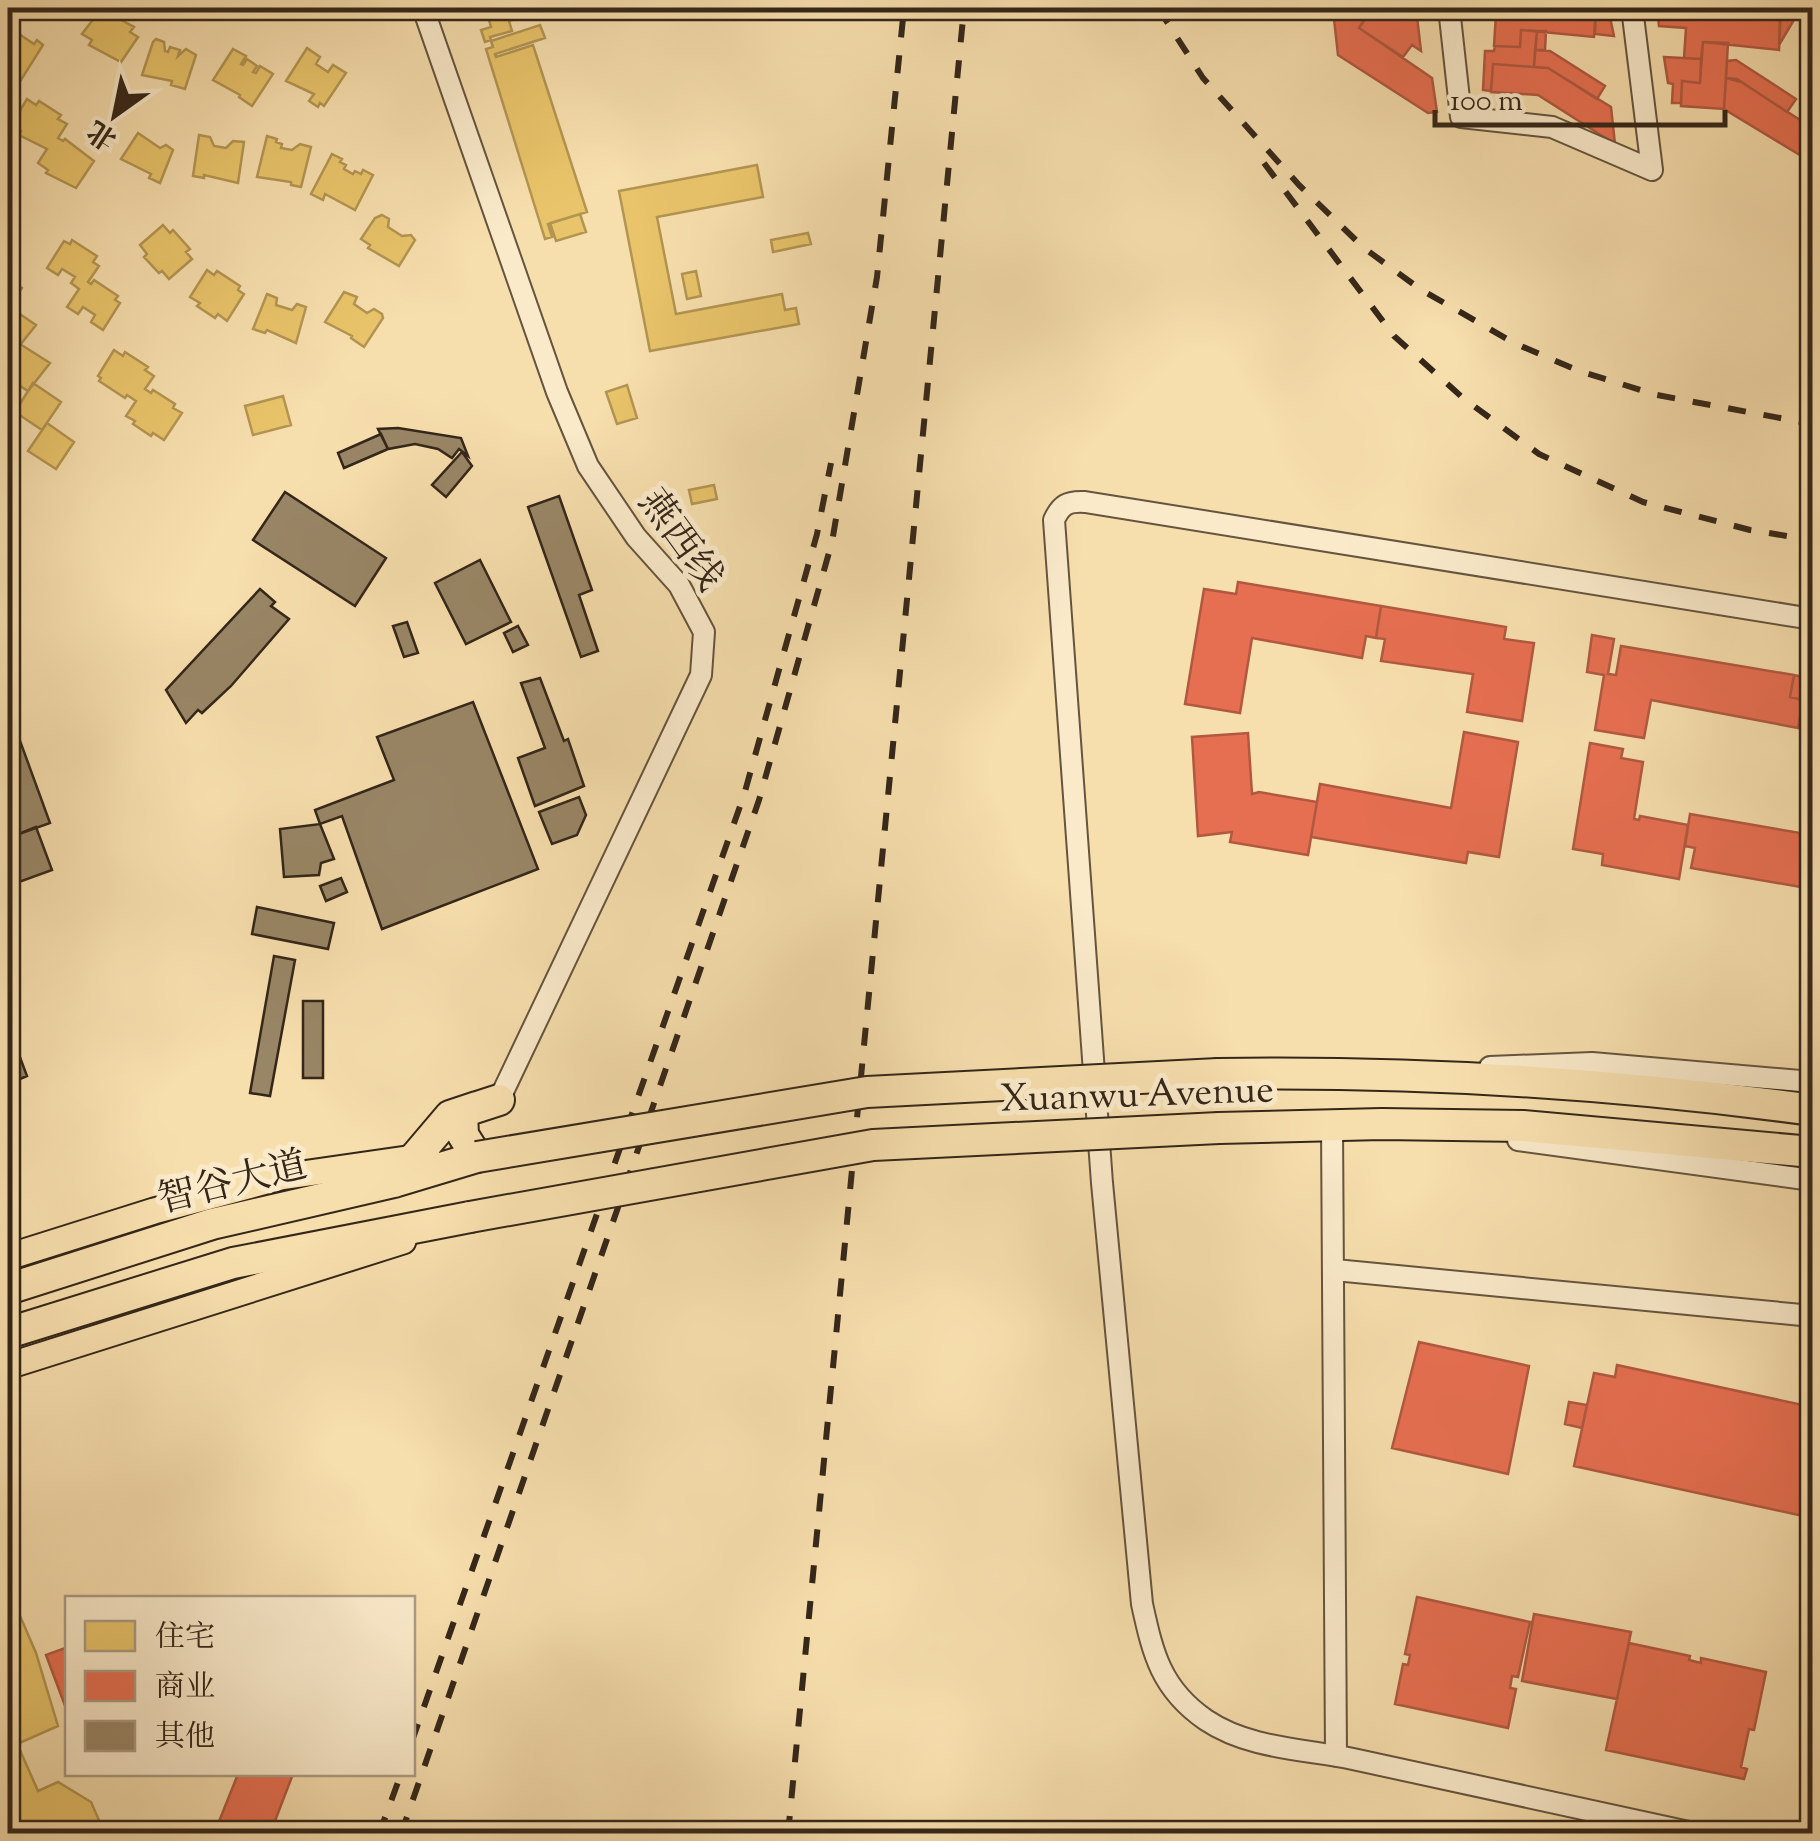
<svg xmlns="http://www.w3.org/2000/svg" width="1820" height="1841" viewBox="0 0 1820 1841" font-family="'Sorts Mill Goudy','Noto Serif SC',serif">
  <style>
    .homes { fill: #e9c46a; stroke: #b39552; stroke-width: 2.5 }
    .shops { fill: #e76f51; stroke: #b15940; stroke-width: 2.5 }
    .building { fill: #998666; stroke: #342619; stroke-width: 2.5 }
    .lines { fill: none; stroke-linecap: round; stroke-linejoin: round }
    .minor-casing { stroke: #65543e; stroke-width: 24 }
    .major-casing { stroke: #342619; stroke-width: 29 }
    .highway-casing { stroke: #342619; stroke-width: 34 }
    .minor { stroke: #faeaca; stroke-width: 20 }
    .major { stroke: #f7dead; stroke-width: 25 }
    .highway { stroke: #f7dead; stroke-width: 30 }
    .rail { stroke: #342619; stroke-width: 6; stroke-dasharray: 18 18; stroke-linecap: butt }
    .highway-bridge-casing { stroke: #342619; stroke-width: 34; stroke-linecap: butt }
    .highway-bridge { stroke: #f7dead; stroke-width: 30 }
    .labels { text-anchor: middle; stroke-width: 10; stroke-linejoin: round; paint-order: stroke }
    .street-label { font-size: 38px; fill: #342619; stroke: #faeaca }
  </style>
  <rect width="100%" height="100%" fill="#f7dead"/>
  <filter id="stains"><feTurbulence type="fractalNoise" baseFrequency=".002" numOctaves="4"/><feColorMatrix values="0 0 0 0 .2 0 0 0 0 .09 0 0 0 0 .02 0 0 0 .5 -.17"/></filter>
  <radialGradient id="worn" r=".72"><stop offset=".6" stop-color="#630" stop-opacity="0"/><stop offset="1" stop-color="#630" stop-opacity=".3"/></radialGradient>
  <path class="homes" d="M8,8H14L11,12L16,15L10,23L15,27L13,30L34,44L37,40L43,45L21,80L9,71L13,65L8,61Z
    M474,8H535L536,12L509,21L512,31L490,37L491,40L485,42L481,30L491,27L487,13L477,16Z
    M101,9L134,27L130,32L138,37L121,62L89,45L92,40L82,34Z
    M540,25L545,38L495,54L496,57L533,45L587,212L548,224L552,237L545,239L486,49L493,47L491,41Z
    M156,39L164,42L165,51L168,52L170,47L180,50L178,56L186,49L196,55L185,89L171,85L172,81L142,75L153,42Z
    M307,48L320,57L316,64L328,72L333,65L346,73L324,106L320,103L318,107L309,101L314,94L286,81Z
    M233,49L246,56L241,64L243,65L247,59L257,66L253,72L256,73L260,66L273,74L252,106L239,97L240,95L213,80Z
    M27,99L36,105L39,101L61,115L58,119L67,124L58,138L63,141L65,139L94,161L76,188L46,173L48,170L38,163L47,149L19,135L21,131L11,125Z
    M138,133L160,148L166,145L173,150L160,183L149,178L151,174L121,159Z
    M199,135L210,137L214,146L226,148L233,141L244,142L238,183L204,175V178L193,176Z
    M267,136L277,139L276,142L282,144L281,148L292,150L300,144L311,147L301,187L291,185V182L257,177Z
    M332,154L342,159L340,162L346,165L344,169L353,174L355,171L361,174L363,170L373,175L355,210L325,194L323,200L311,194Z
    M757,165L763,197L657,217L676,314L782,294L785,310L796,308L799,324L650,351L619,191Z
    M580,214L586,232L556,241L550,223Z
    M382,215L389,219L388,227L402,236L411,235L415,240L399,266L368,248L370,245L361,239L375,218Z
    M163,225L170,233L173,230L190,249L186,252L192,259L169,279L162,271L159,273L144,257L147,254L140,245Z
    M808,233L811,244L773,252L771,240Z
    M72,240L97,256L93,262L99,266L88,282L91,284L94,280L118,296L115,300L120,303L103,330L91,322L95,315L83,307L78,314L67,307L79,289L71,283L75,277L62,269L58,275L47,268L64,241L70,244Z
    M207,270L214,275L217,271L240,286L238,290L244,294L227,321L218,314L215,318L197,306L200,303L190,297Z
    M696,271L701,296L687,299L682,274Z
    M8,278L22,288L9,307L8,306Z
    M344,292L357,297L354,304L367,313L374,309L382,314L383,318L364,347L351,338L352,336L325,322Z
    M267,294L277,298L276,305L292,310L297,304L306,307L296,343L267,330L265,333L253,329Z
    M8,306L36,325L16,350L8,345Z
    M20,344L50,363L28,391L8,378V362Z
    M114,350L123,356L125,352L148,367L145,370L154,376L145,389L151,393L153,390L175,404L173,408L182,413L164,440L153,433L151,436L133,424L135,421L126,416L136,401L127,395L125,398L99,381L101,378L98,376Z
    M33,383L61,402L42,430L15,412Z
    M627,385L637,418L617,424L606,392Z
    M283,396L291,425L253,435L245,406Z
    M47,423L74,442L56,469L28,451Z
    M714,485L717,499L692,504L689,490Z
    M8,1588L36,1653L58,1726L8,1748Z
    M8,1723L38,1791L58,1782L91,1802L105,1834H8Z"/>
  <path class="shops" d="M1345,8H1358L1368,14L1359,28L1432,78L1437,112L1428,113L1338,55L1333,10L1340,15Z
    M1373,8H1416L1421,51L1412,45L1403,57L1359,28Z
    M1470,8H1596L1594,37L1521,30L1520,47L1494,46L1496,14L1471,13Z
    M1596,8H1608L1614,36L1595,34Z
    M1657,8H1781L1779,50L1703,42L1701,59L1684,58L1686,28L1659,26Z
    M1780,17L1795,18L1779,45Z
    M1521,30L1537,31L1534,67L1493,64L1491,91L1483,90L1485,51H1494L1495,46L1520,47Z
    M1537,31H1546L1545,50H1535Z
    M1703,42L1728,43L1724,109L1681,106L1682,81L1700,83Z
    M1535,50L1550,51L1605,86L1597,99L1548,68L1534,67Z
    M1664,57L1701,59L1700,83L1682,81L1681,103H1672L1673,84L1668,83Z
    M1736,60L1796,99L1787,112L1737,79L1726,78L1727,61Z
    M1493,64L1548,68L1611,107L1615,144L1538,95L1491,92Z
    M1726,78L1741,82L1800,120L1803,157L1724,109Z
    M1238,582L1381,606L1376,638L1366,636L1362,658L1252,638L1240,713L1185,704L1204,589L1236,594Z
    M1381,606L1506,627L1504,639L1534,643L1522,721L1467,712L1473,674L1381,661L1385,639L1376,638Z
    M1592,635L1614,639L1608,674L1616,675L1621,646L1794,675L1790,697L1803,700L1798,728L1651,700L1644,738L1595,730L1604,675L1587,672Z
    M1794,675L1812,679V710L1802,708L1803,700L1790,697Z
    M1464,732L1518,742L1499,857L1468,852L1466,863L1311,837L1320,784L1451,808Z
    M1248,733L1252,794L1259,792L1317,802L1308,855L1230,842L1232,832L1198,836L1192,737Z
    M1590,743L1623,749L1621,758L1643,762L1634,819L1639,820L1640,816L1688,825L1679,879L1602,865L1603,854L1573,849Z
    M1690,814L1812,835V889L1691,868L1695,848L1685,846Z
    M1419,1342L1529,1366L1508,1474L1392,1448Z
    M1617,1365L1812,1407V1518L1574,1466L1594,1373L1615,1377Z
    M1569,1402L1587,1405L1582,1428L1565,1424Z
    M1417,1597L1530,1622L1518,1677L1512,1676L1510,1688L1516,1689L1508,1728L1395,1704L1403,1664L1408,1665L1410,1655L1405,1654Z
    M1534,1614L1631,1632L1617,1699L1522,1681Z
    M1629,1643L1690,1656L1689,1660L1701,1663V1658L1766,1672L1754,1730L1749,1729L1741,1767L1747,1769L1744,1779L1606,1750Z
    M68,1647V1711H67L46,1655Z
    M238,1774H293L270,1834H214Z"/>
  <path class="building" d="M398,428L461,438L468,456L459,449L452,458L438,449L415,444L388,449L378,429Z
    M381,434L388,449L344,468L338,453Z
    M462,452L472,466L446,497L432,485Z
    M285,492L386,558L355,606L253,540Z
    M559,496L592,590L579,595L598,651L581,657L528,507Z
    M480,560L511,622L466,644L435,583Z
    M260,589L275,602L271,606L289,619L231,686L202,713L198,710L186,723L166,690Z
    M407,622L418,653L404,657L393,626Z
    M518,626L528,645L513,652L504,633Z
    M540,678L564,741L568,739L584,786L535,806L518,758L545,748L521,683Z
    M473,702L538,869L382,929L342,816L320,824L315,810L394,780L377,737Z
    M8,708L50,823L8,838Z
    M579,797L586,815L577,835L552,844L539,812Z
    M320,824L334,859L321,863L319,875L284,877L280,829Z
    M36,827L52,870L8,886V838Z
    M341,878L347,892L326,901L320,886Z
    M257,907L334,923L328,949L252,934Z
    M274,956L295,960L270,1096L250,1093Z
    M303,1001H323V1078H303Z
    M8,1025L27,1076L8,1084Z"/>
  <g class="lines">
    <g class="minor-casing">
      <path id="minor" d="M423,8L557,392L588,466L636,537L679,585L704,632L701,675L499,1100
        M1449,8L1461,117L1552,127L1652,170L1632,8
        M1490,1067L1592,1063L1812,1082
        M1332,1125L1336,1756
        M1518,1140L1812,1180
        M1335,1270L1812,1316
        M1698,1834C1583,1809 1468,1784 1353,1759C1305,1749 1249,1749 1206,1720C1161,1689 1153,1654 1142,1604L1102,1183L1054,520C1061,505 1067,501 1085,502L1812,619"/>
    </g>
    <g class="major-casing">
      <path id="major" d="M8,1257L154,1211L281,1177L427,1156
        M8,1366L403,1241"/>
    </g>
    <g class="highway-casing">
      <path id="highway" d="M1218,1074C1417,1071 1615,1083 1812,1110
        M1219,1128L1382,1124L1523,1126L1812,1152
        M394,1182L450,1116L477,1107
        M8,1289L212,1224L394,1182L477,1157L463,1135L462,1112L499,1100
        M8,1333L233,1263L470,1217"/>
    </g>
    <use href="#minor" class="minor"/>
    <use href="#major" class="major"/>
    <use href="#highway" class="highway"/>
    <path class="rail" d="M1158,8L1203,78L1299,185L1364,248L1420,289L1514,343L1579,371L1657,395L1812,424
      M1264,163L1394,336L1463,398L1539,454L1643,502L1750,530L1812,540
      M412,1741L744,795L817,534L831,463
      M379,1834L401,1774
      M401,1834L759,800L832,542L877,277L904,8
      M788,1834L964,8"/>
    <g class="highway-bridge-casing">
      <path id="highway-bridge" d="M477,1157L867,1092L1218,1074
        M470,1217L873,1145L1219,1128"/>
    </g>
    <use href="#highway-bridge" class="highway-bridge"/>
  </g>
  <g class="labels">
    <g class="street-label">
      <text transform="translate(682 539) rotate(54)" y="13">燕西线</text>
      <text transform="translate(1137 1093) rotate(-2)" y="13">Xuanwu Avenue</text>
      <text transform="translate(232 1181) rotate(-14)" y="13">智谷大道</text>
    </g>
  </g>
  <rect width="1820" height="1841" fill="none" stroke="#f7dead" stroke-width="40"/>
  <rect x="10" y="10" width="1800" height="1821" fill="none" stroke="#342619" stroke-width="5"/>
  <rect x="20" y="20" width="1780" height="1801" fill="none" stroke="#342619" stroke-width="2.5"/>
  <rect x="65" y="1596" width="350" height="180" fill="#faeaca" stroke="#ab9c83" stroke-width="2.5"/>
  <rect x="85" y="1621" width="50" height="30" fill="#e9c46a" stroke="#ab9c83" stroke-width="2.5"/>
  <text x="155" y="1646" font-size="30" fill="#342619">住宅</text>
  <rect x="85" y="1671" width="50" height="30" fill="#e76f51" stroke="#ab9c83" stroke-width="2.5"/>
  <text x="155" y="1696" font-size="30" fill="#342619">商业</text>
  <rect x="85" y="1721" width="50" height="30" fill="#998666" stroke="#ab9c83" stroke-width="2.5"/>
  <text x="155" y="1746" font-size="30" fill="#342619">其他</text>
  <g transform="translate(115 115) rotate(213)" stroke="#faeaca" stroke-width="8" paint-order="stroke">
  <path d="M0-8L18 38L0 25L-18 38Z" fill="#342619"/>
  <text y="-15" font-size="28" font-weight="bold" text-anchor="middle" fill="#342619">北</text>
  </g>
  <path d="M1435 110v15h290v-15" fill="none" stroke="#342619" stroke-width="5"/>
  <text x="1450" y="110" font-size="30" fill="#342619" stroke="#faeaca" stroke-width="8" paint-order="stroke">100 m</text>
  <rect width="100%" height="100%" filter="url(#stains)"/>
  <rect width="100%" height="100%" fill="url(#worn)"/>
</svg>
